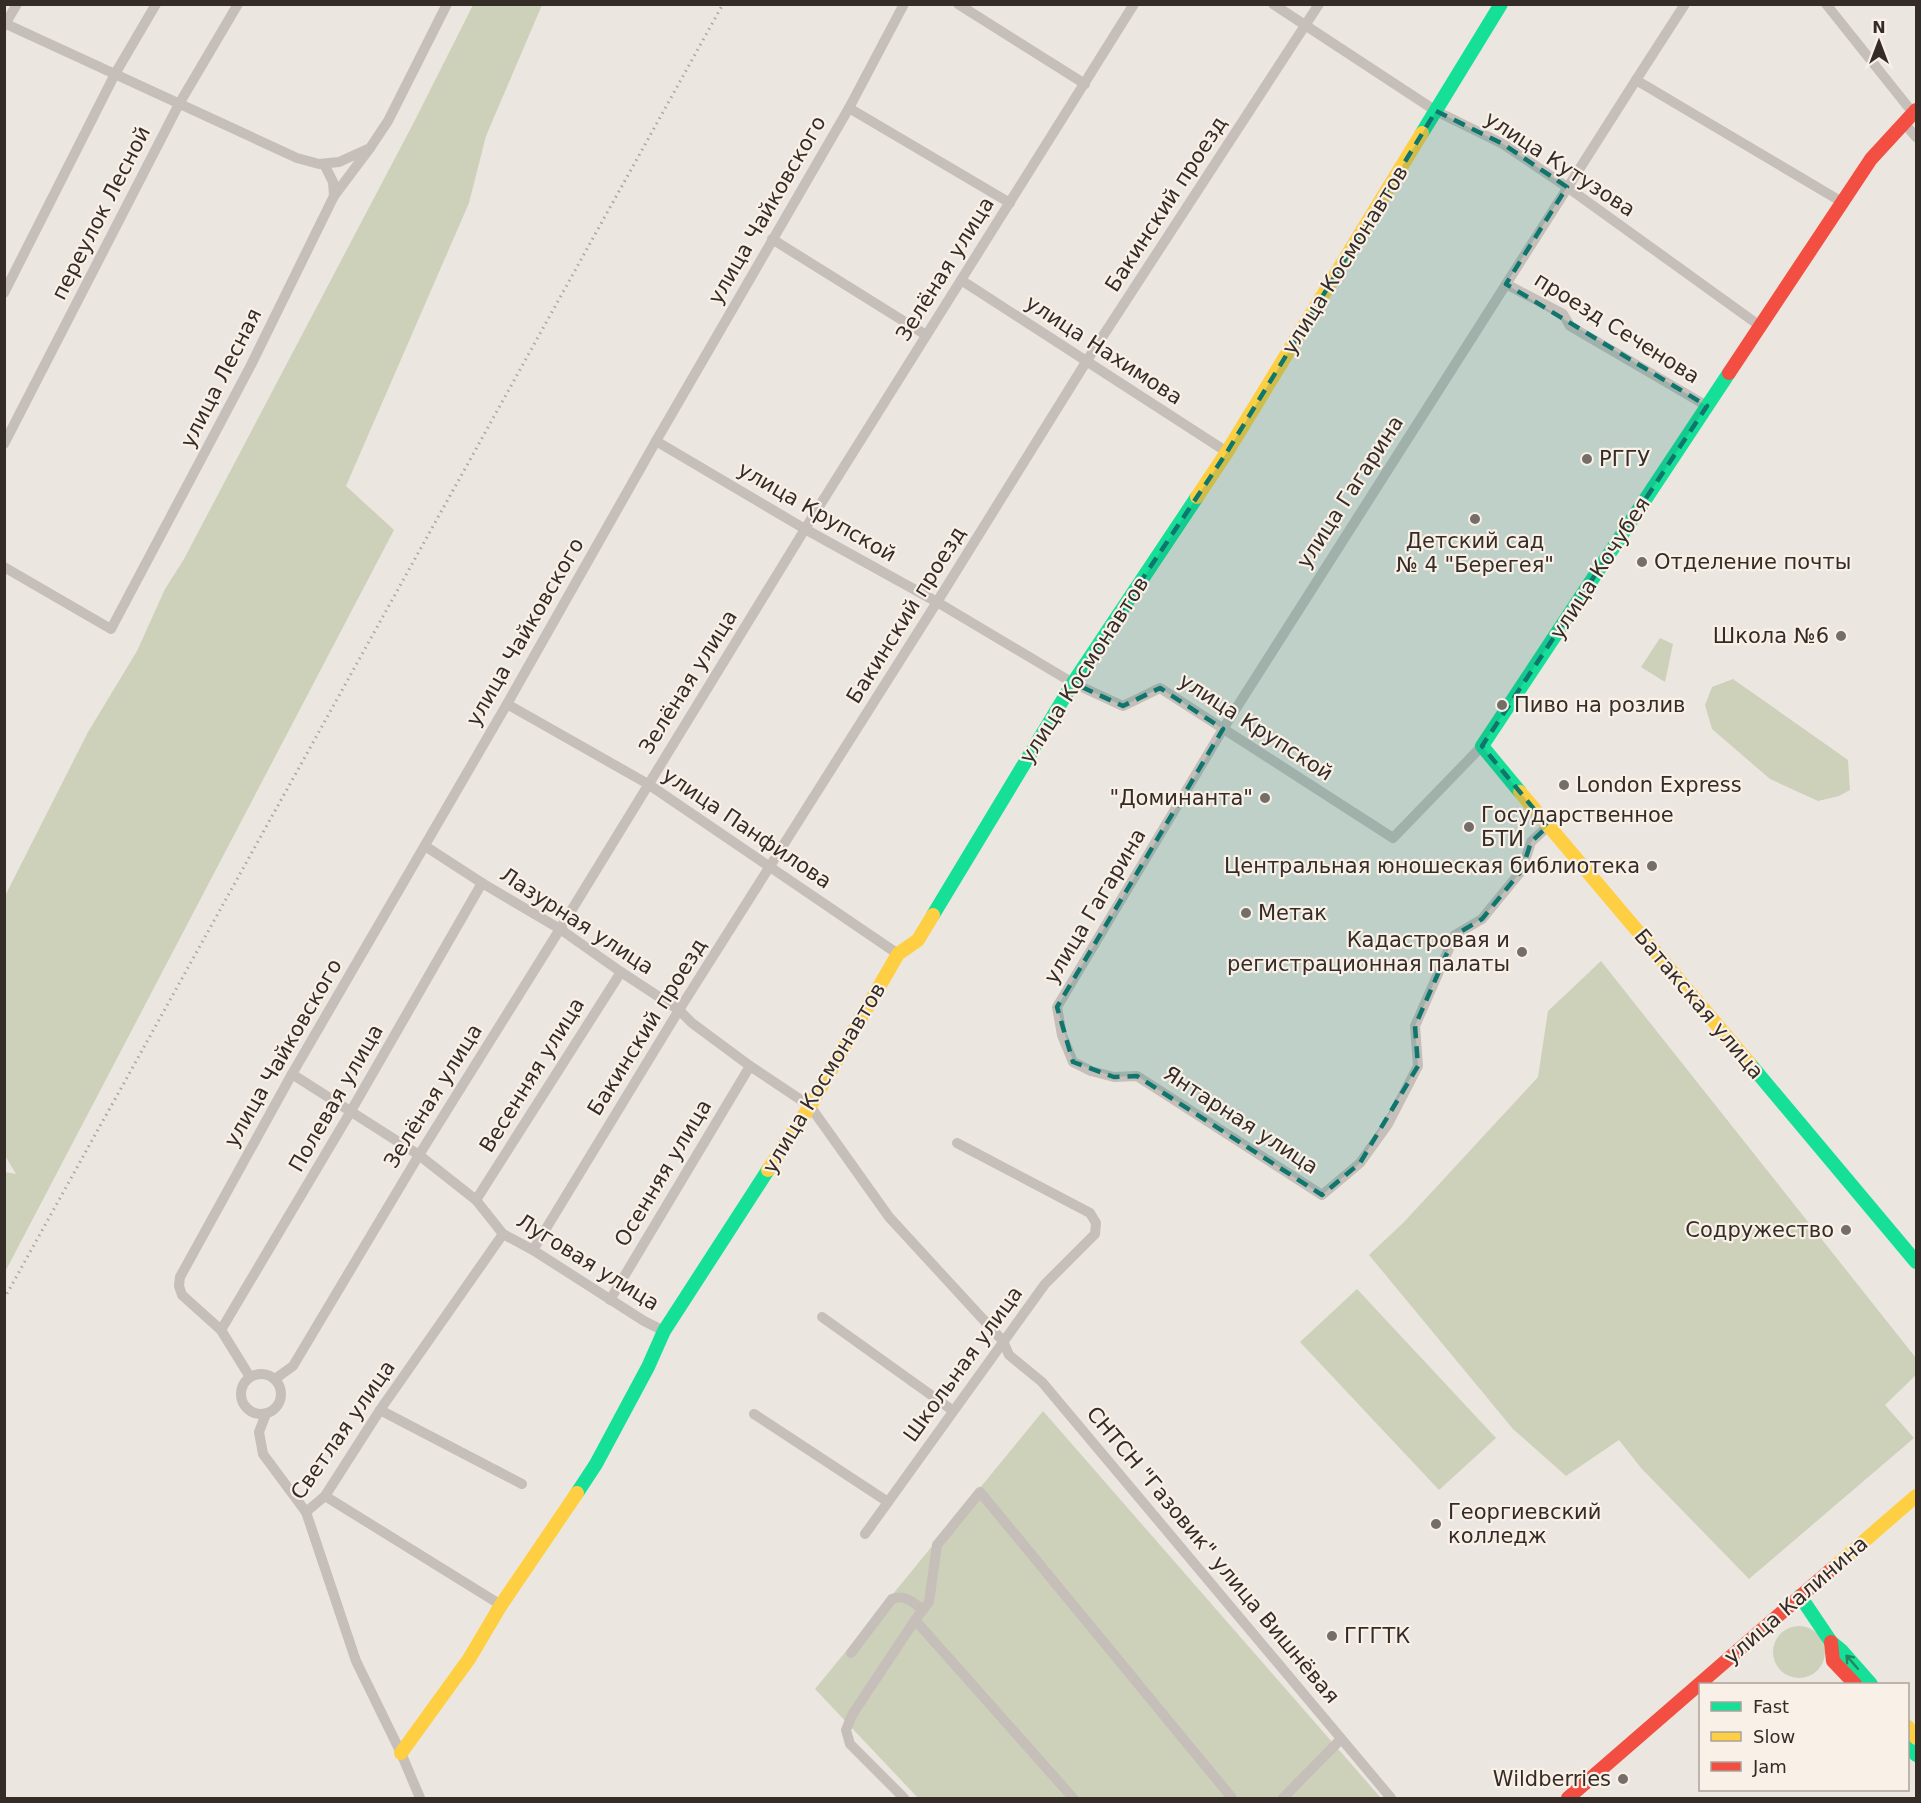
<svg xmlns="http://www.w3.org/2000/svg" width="1921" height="1803" viewBox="0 0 1921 1803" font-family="'DejaVu Sans',sans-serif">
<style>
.green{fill:#cdd1ba}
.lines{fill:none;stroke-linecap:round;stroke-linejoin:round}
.street{stroke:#c5beb9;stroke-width:10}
.fast{stroke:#16e098;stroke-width:14}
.slow{stroke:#ffcf43;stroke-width:14}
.jam{stroke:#f24e42;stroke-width:14}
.rail{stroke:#ada7a3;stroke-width:3;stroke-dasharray:1.5 4.5;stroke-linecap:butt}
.oneway{stroke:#268660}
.marked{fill:#0f766e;fill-opacity:0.2;stroke:#0f766e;stroke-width:4.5;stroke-dasharray:12 8;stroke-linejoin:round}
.poi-dot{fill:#756d68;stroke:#f9f0e7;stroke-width:2}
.labels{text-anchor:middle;stroke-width:4.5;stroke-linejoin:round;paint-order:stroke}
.street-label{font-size:21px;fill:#352c27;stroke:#f9f0e7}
.poi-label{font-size:21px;fill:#352c27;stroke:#f9f0e7;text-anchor:start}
</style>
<rect width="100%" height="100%" fill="#ece6e0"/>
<!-- green -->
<g class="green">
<path d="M473,5H542L486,136L469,203L346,486L394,530L5,1272V1172L16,1174L4,1154L5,896L88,732L137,651L165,589L184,559L414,122Z"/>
<path d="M1660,638L1673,644L1665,682L1641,667Z"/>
<path d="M1733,679L1848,760L1850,790L1839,796L1818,801L1770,779L1712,729L1705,705L1712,687Z"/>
<path d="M1601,961L1916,1358V1375L1885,1405L1914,1438L1749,1579L1641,1468L1619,1440L1566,1476L1513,1429L1369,1255L1404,1222L1538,1077L1548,1011Z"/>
<path d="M1357,1289L1496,1438L1439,1490L1300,1342Z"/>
<path d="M1043,1411L1381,1798H918L815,1689Z"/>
<circle cx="1799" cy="1652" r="26"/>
</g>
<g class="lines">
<!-- street -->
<g class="street">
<path d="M958,4L1085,84"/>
<path d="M1273,4L1436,111L1503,144L1567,187L1760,326"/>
<path d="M1826,4L1913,113"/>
<path d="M4,23L297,158L319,164L339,162L370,148L388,121L447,4"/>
<path d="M4,26L17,4"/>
<path d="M1636,80L1842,202"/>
<path d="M849,108L1010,203"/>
<path d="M1904,123L1916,137"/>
<path d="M324,164L333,182L334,196"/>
<path d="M772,239L926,335"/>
<path d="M961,280L1227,452"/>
<path d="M1506,284L1563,314L1570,326L1707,406"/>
<path d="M4,293L115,74L156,4"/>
<path d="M656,441L805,529L937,602L1073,683L1123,706L1160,688L1393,838L1482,746"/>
<path d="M4,444L179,104L238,4"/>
<path d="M4,567L111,629L251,365L334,196L370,148"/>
<path d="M507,704L648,784L898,954"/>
<path d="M1548,826L1531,842L1522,870L1482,919L1455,935L1415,1026L1418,1066L1388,1124L1360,1163L1322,1195L1137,1076L1114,1077L1091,1071L1073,1062L1062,1035L1057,1007L1223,729L1636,80L1685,4"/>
<path d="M425,846L482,883L560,929L621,972L679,1010L692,1023L750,1066L810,1106L889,1217L1003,1341L1009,1355L1042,1382L1391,1798"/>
<path d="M292,1074L419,1155L476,1200L503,1234L533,1250L644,1321L664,1331"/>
<path d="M476,1200L621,972"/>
<path d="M533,1250L679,1010L937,602L1086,362L1319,4"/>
<path d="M610,1300L750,1066"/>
<path d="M822,1317L952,1410"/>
<path d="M221,1330L351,1111L482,883"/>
<circle cx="261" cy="1394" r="20"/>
<path d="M250,1377L221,1330L182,1295L179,1286L180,1277L292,1074L507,704L656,441L849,108L904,4"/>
<path d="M275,1379L293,1366L419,1155L560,929L805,529L1134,4"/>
<path d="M380,1410L522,1484"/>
<path d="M266,1414L259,1432L263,1454L306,1512"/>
<path d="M754,1414L888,1502"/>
<path d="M325,1496L501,1605"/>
<path d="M865,1534L1045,1284L1095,1234L1096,1223L1090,1213L957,1143"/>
<path d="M915,1620L1073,1798"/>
<path d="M851,1653L892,1599C905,1594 913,1602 923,1610"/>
<path d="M420,1798L401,1753L356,1661L306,1512L325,1496L380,1410L503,1234"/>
<path d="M904,1798L850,1744L846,1730L852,1715L915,1620L929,1602L937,1545L980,1492L1232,1798"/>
<path d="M1283,1798L1341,1739"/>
</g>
<!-- fast -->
<g class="fast">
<path d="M1422,133L1501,4"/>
<path d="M1520,792L1482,746L1729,373"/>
<path d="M933,915L1073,683L1197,497"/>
<path d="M1750,1064L1916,1262"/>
<path d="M577,1493L596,1464L648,1367L664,1331L768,1170"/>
<path d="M1800,1596L1831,1642L1842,1651L1871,1684"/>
<path d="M1908,1744L1916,1755"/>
</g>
<!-- slow -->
<g class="slow">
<path d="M1197,497L1227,452L1422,133"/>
<path d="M1520,792L1750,1064"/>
<path d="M768,1170L810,1106L898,954L918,940L933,915"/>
<path d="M1833,1568L1916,1496"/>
<path d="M1908,1727L1916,1738"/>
<path d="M401,1753L469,1659L501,1605L577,1493"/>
</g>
<!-- jam -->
<g class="jam">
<path d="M1729,373L1871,159L1916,110"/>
<path d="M1831,1642L1833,1661L1855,1684"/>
<path d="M1568,1798L1833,1568"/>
</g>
<!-- rail -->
<path class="rail" d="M4,1299L723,4"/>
</g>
<!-- one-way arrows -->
<defs><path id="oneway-shaft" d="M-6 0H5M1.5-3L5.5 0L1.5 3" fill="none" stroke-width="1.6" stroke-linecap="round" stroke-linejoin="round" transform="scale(1.5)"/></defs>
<use class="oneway" href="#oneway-shaft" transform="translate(1852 1662) rotate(-131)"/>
<!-- marked area -->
<path class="marked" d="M1436,111L1503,144L1567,187L1506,284L1707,406L1482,746L1548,826L1531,842L1522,870L1482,919L1455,935L1415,1026L1418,1066L1360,1163L1322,1195L1137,1076L1114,1077L1073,1062L1057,1007L1223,729L1160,688L1123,706L1073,683L1227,452Z"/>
<!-- markers -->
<g class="poi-dot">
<circle cx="1587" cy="459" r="6"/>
<circle cx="1475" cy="519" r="6"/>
<circle cx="1642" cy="562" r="6"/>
<circle cx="1841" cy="636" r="6"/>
<circle cx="1502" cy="705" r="6"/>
<circle cx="1564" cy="785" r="6"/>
<circle cx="1265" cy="798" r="6"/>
<circle cx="1469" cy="827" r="6"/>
<circle cx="1652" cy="866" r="6"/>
<circle cx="1246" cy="913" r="6"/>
<circle cx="1522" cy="952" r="6"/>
<circle cx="1846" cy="1230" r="6"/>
<circle cx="1436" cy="1524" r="6"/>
<circle cx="1332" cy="1636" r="6"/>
<circle cx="1623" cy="1779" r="6"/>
</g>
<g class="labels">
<!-- street labels -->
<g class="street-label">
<text transform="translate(1560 164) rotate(33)" y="7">улица Кутузова</text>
<text transform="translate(1166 204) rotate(-57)" y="7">Бакинский проезд</text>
<text transform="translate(767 210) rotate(-60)" y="7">улица Чайковского</text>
<text transform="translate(101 213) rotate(-63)" y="7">переулок Лесной</text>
<text transform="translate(1345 260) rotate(-58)" y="7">улица Космонавтов</text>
<text transform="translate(945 269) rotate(-58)" y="7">Зелёная улица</text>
<text transform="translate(1617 328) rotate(32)" y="7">проезд Сеченова</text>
<text transform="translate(1104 350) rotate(33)" y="7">улица Нахимова</text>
<text transform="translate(221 378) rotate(-63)" y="7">улица Лесная</text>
<text transform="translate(1350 492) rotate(-57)" y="7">улица Гагарина</text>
<text transform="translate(817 512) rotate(30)" y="7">улица Крупской</text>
<text transform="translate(1600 568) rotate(-57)" y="7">улица Кочубея</text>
<text transform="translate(906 615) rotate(-58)" y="7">Бакинский проезд</text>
<text transform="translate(525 632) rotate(-60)" y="7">улица Чайковского</text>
<text transform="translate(1084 670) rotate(-57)" y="7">улица Космонавтов</text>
<text transform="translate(688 682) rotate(-58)" y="7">Зелёная улица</text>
<text transform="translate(1256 727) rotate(33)" y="7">улица Крупской</text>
<text transform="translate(747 828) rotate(34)" y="7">улица Панфилова</text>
<text transform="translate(1095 906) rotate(-59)" y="7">улица Гагарина</text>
<text transform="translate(577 921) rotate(33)" y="7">Лазурная улица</text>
<text transform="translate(1699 1004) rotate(50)" y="7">Батакская улица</text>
<text transform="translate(647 1027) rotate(-58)" y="7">Бакинский проезд</text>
<text transform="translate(283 1053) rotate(-60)" y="7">улица Чайковского</text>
<text transform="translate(532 1075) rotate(-58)" y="7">Весенняя улица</text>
<text transform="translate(824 1078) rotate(-59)" y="7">улица Космонавтов</text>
<text transform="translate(433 1096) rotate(-58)" y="7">Зелёная улица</text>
<text transform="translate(336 1098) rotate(-60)" y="7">Полевая улица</text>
<text transform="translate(1241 1120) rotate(33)" y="7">Янтарная улица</text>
<text transform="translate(663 1173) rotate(-59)" y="7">Осенняя улица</text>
<text transform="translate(588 1262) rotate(32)" y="7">Луговая улица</text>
<text transform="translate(963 1364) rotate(-54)" y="7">Школьная улица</text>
<text transform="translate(343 1430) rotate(-55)" y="7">Светлая улица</text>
<text transform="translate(1213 1555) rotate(50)" y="7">СНТСН "Газовик" улица Вишнёвая</text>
<text transform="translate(1796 1600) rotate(-41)" y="7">улица Калинина</text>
</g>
<!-- poi labels -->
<g class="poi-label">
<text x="1599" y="466">РГГУ</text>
<text x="1475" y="548" text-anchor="middle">Детский сад<tspan x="1475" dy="24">№ 4 "Берегея"</tspan></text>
<text x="1654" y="569">Отделение почты</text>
<text x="1829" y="643" text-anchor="end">Школа №6</text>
<text x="1514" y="712">Пиво на розлив</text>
<text x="1576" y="792">London Express</text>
<text x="1253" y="805" text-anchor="end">"Доминанта"</text>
<text x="1481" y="822">Государственное<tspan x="1481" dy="24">БТИ</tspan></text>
<text x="1640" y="873" text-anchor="end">Центральная юношеская библиотека</text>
<text x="1258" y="920">Метак</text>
<text x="1510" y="947" text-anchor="end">Кадастровая и<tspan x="1510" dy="24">регистрационная палаты</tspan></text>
<text x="1834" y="1237" text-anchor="end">Содружество</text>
<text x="1448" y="1519">Георгиевский<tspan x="1448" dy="24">колледж</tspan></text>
<text x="1344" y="1643">ГГГТК</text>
<text x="1611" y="1786" text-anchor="end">Wildberries</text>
</g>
</g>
<!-- border -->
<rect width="1921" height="1803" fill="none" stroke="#352c27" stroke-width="12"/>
<!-- legend -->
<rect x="1699" y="1683" width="210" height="108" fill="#f9f0e7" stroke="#aba29a" stroke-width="1.5"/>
<rect x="1711" y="1702" width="30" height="9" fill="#16e098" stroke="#aba29a" stroke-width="1.5"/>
<text x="1753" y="1713" font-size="18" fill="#352c27">Fast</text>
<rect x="1711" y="1732" width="30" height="9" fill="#ffcf43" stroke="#aba29a" stroke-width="1.5"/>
<text x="1753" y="1743" font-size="18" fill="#352c27">Slow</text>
<rect x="1711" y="1762" width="30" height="9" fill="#f24e42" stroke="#aba29a" stroke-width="1.5"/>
<text x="1753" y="1773" font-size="18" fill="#352c27">Jam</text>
<!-- north arrow -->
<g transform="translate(1879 42)" stroke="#f9f0e7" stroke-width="4.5" paint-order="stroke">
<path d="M0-4.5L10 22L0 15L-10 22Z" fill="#352c27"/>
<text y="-9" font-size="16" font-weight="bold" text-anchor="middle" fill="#352c27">N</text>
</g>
</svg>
